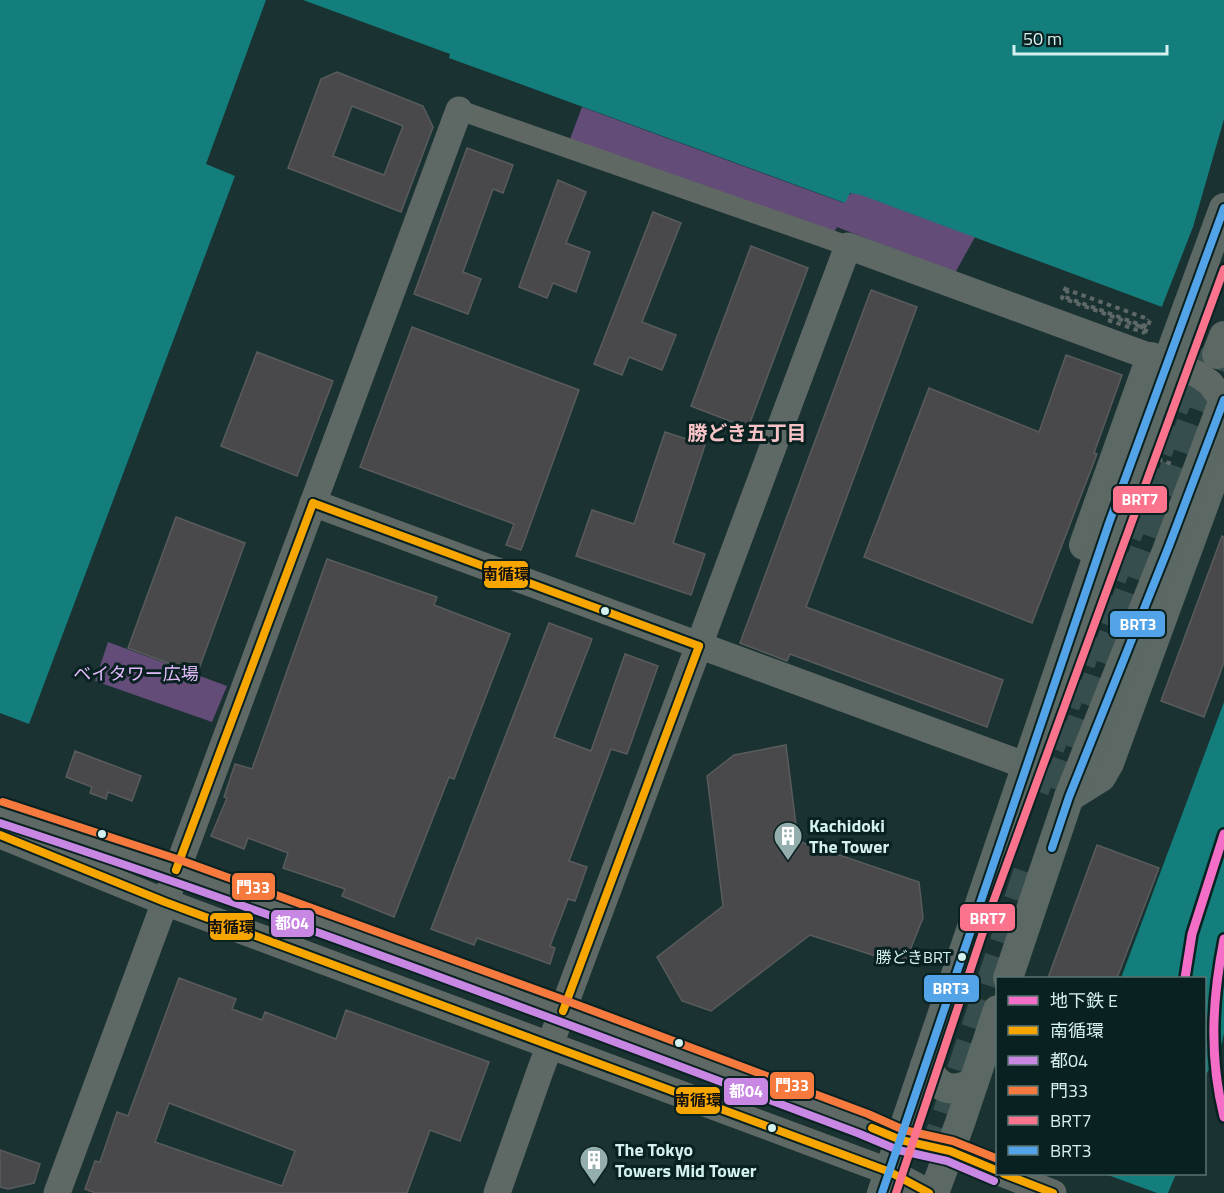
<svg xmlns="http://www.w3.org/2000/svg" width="1224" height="1193" viewBox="0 0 1224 1193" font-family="'Titillium Web','Noto Sans JP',sans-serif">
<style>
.green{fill:#644c79}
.water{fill:#137e7c}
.pier{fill:#1a3231}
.building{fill:#49484a;stroke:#595b5c;stroke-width:1.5;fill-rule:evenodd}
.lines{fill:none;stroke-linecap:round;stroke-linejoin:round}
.primary-tunnel{stroke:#364f4e;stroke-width:30;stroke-dasharray:30 15;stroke-linecap:butt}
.path{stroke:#5e6967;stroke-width:4;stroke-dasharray:4.5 4.5;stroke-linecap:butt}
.street{stroke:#5f6863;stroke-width:20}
.secondary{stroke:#5e6965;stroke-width:27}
.primary{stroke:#5b6863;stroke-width:30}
.path-bridge{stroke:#5e6967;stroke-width:4;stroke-dasharray:4.5 4.5;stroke-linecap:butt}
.primary-bridge{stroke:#5b6863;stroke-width:30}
.bus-1-casing{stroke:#092120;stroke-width:12}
.bus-2-casing{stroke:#092120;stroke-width:12}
.bus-3-casing{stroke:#092120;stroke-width:12}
.bus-4-casing{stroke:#092120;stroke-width:12}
.bus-5-casing{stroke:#092120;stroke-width:12}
.bus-1{stroke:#f7a600;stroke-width:8}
.bus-2{stroke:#c787e3;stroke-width:8}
.bus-3{stroke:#f6793e;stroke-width:8}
.bus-4{stroke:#fc738d;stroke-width:8}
.bus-5{stroke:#53a3e8;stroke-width:8}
.metro-1-casing{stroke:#092120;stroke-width:14}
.metro-1{stroke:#f46dc7;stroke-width:9}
.bus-dot{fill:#d4f1ef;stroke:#092120;stroke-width:2}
.labels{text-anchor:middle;stroke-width:6;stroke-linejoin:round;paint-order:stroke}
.bus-label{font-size:16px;fill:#d4f1ef;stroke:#092120;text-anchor:end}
.park-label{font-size:18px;fill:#e2bafb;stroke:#092120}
.poi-label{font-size:18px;font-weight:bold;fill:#d4f1ef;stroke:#092120;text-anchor:start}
.neighbourhood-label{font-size:20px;font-weight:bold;fill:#f7c3c7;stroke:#092120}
.line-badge{stroke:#092120;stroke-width:2}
.badge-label{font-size:16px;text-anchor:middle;font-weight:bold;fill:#fff}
.pale-badge-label{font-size:16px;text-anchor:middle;font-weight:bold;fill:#111}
</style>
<rect width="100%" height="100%" fill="#1a3231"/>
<!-- green -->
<g class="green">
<path d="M582,107L844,203L847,196L854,192L975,237L955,273L837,227L833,235L570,139Z"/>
<path d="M108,642L227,686L212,722L95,681Z"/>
</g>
<!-- water -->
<g class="water">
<path d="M0,0H266L206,164L235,176L29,724L0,713Z"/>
<path d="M303,0H1224V330L861,195L850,193L845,203L449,58L450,54Z"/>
<path d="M1224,702V1033L1222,1043L1205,1077L1204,978H1121Z"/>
<path d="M1049,1174H1176L1168,1193H1041Z"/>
</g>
<!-- pier -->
<g class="pier">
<path d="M1224,119V333L1161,309L1193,227Z"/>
<path d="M1045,1174H1105L1157,1193H1038Z"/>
</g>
<!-- building -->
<g class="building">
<path d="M337,72L423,106L433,127L401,212L288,168L321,79ZM352,106L403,126L384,175L333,156Z"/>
<path d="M467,148L513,165L503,193L493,189L463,272L481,279L468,314L414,294Z"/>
<path d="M558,180L586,192L566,243L590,252L576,292L553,283L547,298L519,287Z"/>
<path d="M653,212L681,223L642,322L676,335L662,370L629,357L622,375L594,364Z"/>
<path d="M751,246L808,268L748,428L691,406Z"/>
<path d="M871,290L917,307L806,607L1003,680L987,727L790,654L787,661L740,643Z"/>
<path d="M412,327L579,390L521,550L506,545L514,524L360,467Z"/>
<path d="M257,352L333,381L297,476L221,446Z"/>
<path d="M1066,355L1122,375L1094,453L1097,454L1032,623L864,557L929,388L1039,432Z"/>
<path d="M665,432L705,445L673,543L705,554L691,595L576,556L592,510L634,524Z"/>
<path d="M176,517L245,543L197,674L128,648Z"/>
<path d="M1222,536L1224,537V662L1204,717L1161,701Z"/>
<path d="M327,559L437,597L434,605L510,634L454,779L449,777L394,917L342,896L345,889L283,868L288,853L248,838L244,849L211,836L227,798L224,797L235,764L252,769Z"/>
<path d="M549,623L592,639L554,737L591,751L625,654L658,666L627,754L611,749L569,861L587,867L575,901L568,899L550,946L555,948L550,964L477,938L474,945L431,929Z"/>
<path d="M786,745L798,841L919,882L923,918L904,965L810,935L711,1011L682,1001L657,957L723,906L707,776L734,755Z"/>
<path d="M75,751L141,776L132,801L108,792L106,799L90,793L92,787L66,777Z"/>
<path d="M1097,845L1159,868L1117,978H1048Z"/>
<path d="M179,978L236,999L232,1009L262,1020L265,1012L336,1039L346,1010L489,1062L460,1141L430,1130L407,1193H95L85,1189L95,1161L100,1162L117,1112L128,1116ZM169,1103L295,1151L282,1186L155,1142Z"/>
<path d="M0,1150L40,1164L34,1183L8,1189L0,1187Z"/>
</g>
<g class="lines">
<!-- primary-tunnel -->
<g class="primary-tunnel">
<path d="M1034,790L1196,346"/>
<path d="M1057,790L1216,357"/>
<path d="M933,1157L1033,858"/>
</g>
<!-- path -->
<g class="path">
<path d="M1141,329L1142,325L1138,324L1065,297L1068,290L1148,319"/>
<path d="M1145,333L1151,318"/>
<path d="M1158,459L1174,465"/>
</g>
<!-- street -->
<path class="street" d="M459,110L848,246"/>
<!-- secondary -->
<g class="secondary">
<path d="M313,503L1019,763"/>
<path d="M0,812L176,870L563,1011L864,1124L901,1140L950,1151L998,1171"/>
<path d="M0,835L165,902L890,1172L929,1193"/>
<path d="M1004,1174L1053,1193"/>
<path d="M57,1193L459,110"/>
<path d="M497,1193L539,1074L848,246L1197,374L1210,383L1224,402"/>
</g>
<!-- primary -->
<g class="primary">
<path d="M1176,339L1224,208"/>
<path d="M1217,354L1224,336"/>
<path d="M1084,545L1151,357"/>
<path d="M1069,797L1101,777L1109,763L1223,452"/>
<path d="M1008,978L1069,797L1169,546"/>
<path d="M925,1066C940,1089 947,1093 973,1084"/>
<path d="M882,1193L1109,523"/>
<path d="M934,1193L960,1123L998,1010"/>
</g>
<!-- path-bridge -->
<g class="path-bridge">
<path d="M1066,287L1062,298L1144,328L1148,319"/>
<path d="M1108,320L1145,333"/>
</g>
<!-- primary-bridge -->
<g class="primary-bridge">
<path d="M1109,523L1176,339"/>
<path d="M1169,546L1224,400"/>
</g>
<!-- bus-1 casing -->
<g class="bus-1-casing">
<g id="bus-1">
<path d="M313,503L699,646"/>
<path d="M0,835L165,902L890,1172L929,1193"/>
<path d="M176,870L313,503"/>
<path d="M563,1011L699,646"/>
<path d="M872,1128L901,1140L950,1151L998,1171"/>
<path d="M1004,1174L1053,1193"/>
</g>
</g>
<!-- bus-2 casing -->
<g class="bus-2-casing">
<path id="bus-2" d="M0,823C290,918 575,1027 860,1134L898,1150L947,1161L994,1181"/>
</g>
<!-- bus-3 casing -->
<g class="bus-3-casing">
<path id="bus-3" d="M3,802L180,860L567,1001L868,1114L904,1130L953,1141L998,1159"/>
</g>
<!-- bus-4 casing -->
<g class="bus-4-casing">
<path id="bus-4" d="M896,1193L992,905L1224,269"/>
</g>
<!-- bus-5 casing -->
<g class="bus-5-casing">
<g id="bus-5">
<path d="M1052,848L1069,797L1169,546L1224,400"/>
<path d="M882,1193L1109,523L1224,208"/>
</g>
</g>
<!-- bus-1 -->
<use href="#bus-1" class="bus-1"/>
<!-- bus-2 -->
<use href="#bus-2" class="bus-2"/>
<!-- bus-3 -->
<use href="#bus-3" class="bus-3"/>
<!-- bus-4 -->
<use href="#bus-4" class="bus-4"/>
<!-- bus-5 -->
<use href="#bus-5" class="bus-5"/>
<!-- metro-1 casing -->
<g class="metro-1-casing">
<g id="metro-1">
<path d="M1224,939C1212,1000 1209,1057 1224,1117"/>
<path d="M1185,978L1192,934L1224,834"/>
</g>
</g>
<!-- metro-1 -->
<use href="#metro-1" class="metro-1"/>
</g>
<!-- icons -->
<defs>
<g id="building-pin" transform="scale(1.5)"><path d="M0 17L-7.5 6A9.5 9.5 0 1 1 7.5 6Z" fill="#93aeac" stroke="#092120"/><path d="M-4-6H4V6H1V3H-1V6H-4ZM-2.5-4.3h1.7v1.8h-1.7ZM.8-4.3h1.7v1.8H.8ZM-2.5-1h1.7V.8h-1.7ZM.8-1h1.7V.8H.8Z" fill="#fff"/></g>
</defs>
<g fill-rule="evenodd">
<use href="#building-pin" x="788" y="836"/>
<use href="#building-pin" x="594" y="1160"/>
</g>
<!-- markers -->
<g class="bus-dot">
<circle cx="605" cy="611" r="5"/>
<circle cx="102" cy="834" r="5"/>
<circle cx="962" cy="957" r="5"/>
<circle cx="679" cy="1043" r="5"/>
<circle cx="772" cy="1128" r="5"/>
</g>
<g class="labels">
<!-- bus labels -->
<g class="bus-label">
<text x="951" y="963">勝どきBRT</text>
</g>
<!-- park labels -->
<g class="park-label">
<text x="136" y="680">ベイタワー広場</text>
</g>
<!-- poi labels -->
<g class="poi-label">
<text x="809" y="832">Kachidoki<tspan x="809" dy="21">The Tower</tspan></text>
<text x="615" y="1156">The Tokyo<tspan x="615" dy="21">Towers Mid Tower</tspan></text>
</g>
<!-- neighbourhood labels -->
<g class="neighbourhood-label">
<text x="747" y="440">勝どき五丁目</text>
</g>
</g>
<g class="line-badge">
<rect x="1112" y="485" width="56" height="29" rx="6" fill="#fc738d"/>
<rect x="483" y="560" width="46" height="29" rx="6" fill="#f7a600"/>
<rect x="1109" y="610" width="57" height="28" rx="6" fill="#53a3e8"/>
<rect x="231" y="872" width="45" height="29" rx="6" fill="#f6793e"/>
<rect x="959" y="903" width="57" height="29" rx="6" fill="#fc738d"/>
<rect x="270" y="909" width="45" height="29" rx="6" fill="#c787e3"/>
<rect x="209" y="912" width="45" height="29" rx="6" fill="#f7a600"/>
<rect x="923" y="974" width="57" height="29" rx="6" fill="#53a3e8"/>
<rect x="769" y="1071" width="46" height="29" rx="6" fill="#f6793e"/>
<rect x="723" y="1077" width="46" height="29" rx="6" fill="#c787e3"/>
<rect x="675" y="1086" width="46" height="29" rx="6" fill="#f7a600"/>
</g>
<g class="badge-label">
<text x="1140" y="505">BRT7</text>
<text x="1138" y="630">BRT3</text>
<text x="253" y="893">門33</text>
<text x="988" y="924">BRT7</text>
<text x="292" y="929">都04</text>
<text x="951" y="994">BRT3</text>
<text x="792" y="1091">門33</text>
<text x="746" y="1097">都04</text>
</g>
<g class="pale-badge-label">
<text x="506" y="580">南循環</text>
<text x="231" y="933">南循環</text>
<text x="698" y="1106">南循環</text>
</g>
<!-- legend -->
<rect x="996" y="977" width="210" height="198" fill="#092120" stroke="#5a7473" stroke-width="1.5"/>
<rect x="1008" y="996" width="30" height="9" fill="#f46dc7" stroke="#5a7473" stroke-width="1.5"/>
<text x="1050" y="1007" font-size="18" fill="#d4f1ef">地下鉄 E</text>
<rect x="1008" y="1026" width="30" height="9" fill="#f7a600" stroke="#5a7473" stroke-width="1.5"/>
<text x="1050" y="1037" font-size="18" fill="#d4f1ef">南循環</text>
<rect x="1008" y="1056" width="30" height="9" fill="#c787e3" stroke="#5a7473" stroke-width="1.5"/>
<text x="1050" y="1067" font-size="18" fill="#d4f1ef">都04</text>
<rect x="1008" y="1086" width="30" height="9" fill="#f6793e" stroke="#5a7473" stroke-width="1.5"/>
<text x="1050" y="1097" font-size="18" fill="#d4f1ef">門33</text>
<rect x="1008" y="1116" width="30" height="9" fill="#fc738d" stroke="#5a7473" stroke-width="1.5"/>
<text x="1050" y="1127" font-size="18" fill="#d4f1ef">BRT7</text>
<rect x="1008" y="1146" width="30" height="9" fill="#53a3e8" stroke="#5a7473" stroke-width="1.5"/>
<text x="1050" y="1157" font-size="18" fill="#d4f1ef">BRT3</text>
<!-- scale -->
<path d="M1014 45v9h153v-9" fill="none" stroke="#d4f1ef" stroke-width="3"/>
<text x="1023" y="45" font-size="18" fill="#d4f1ef" stroke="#092120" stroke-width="4.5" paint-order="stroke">50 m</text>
</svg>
